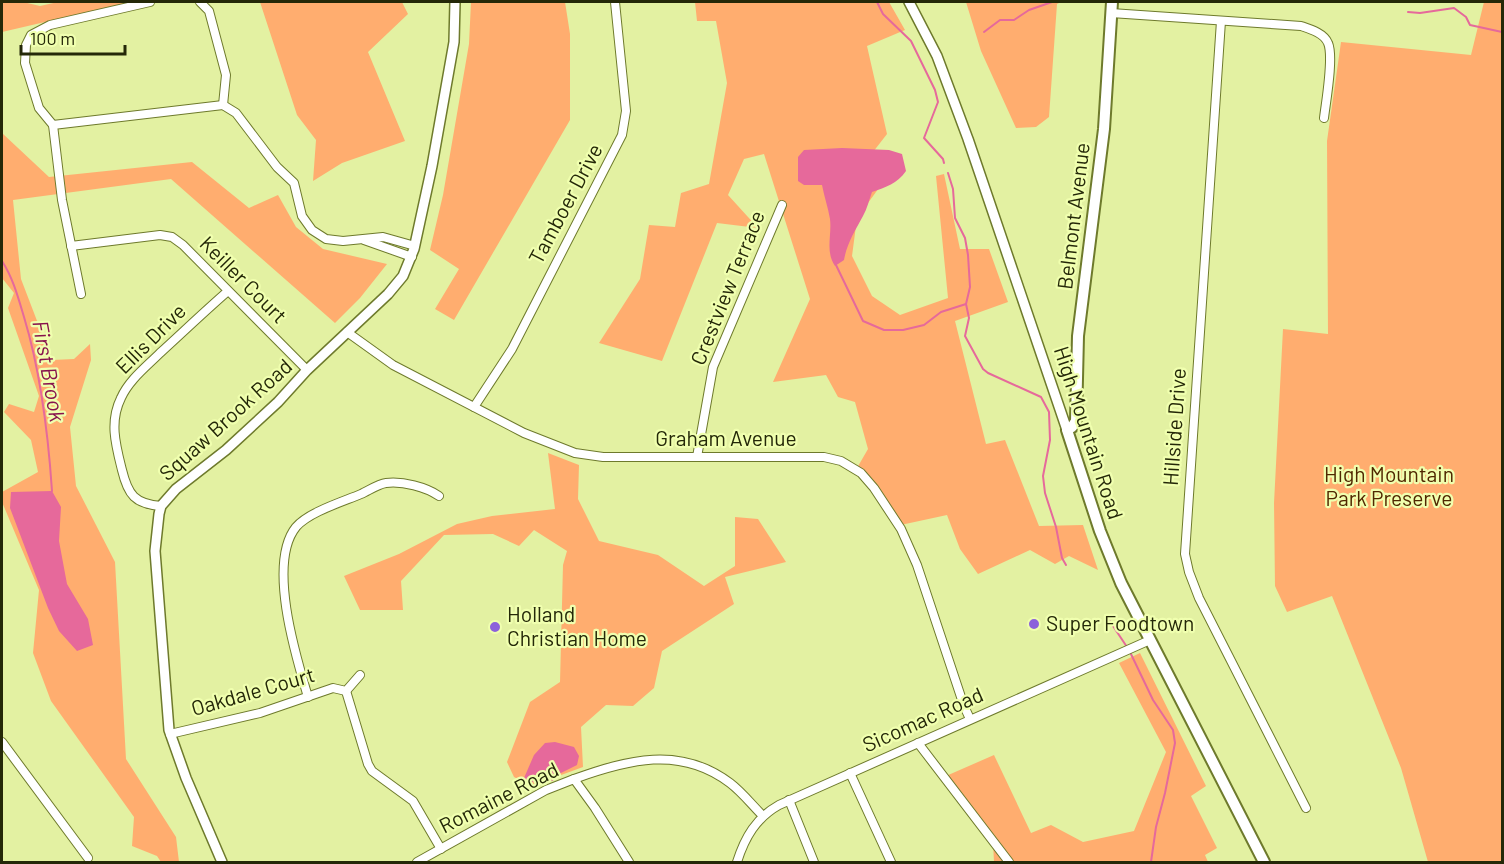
<svg xmlns="http://www.w3.org/2000/svg" width="1504" height="864" viewBox="0 0 1504 864" font-family="Barlow,sans-serif">
<style>
.green{fill:#ffad6f}
.water{fill:#e6699b}
.lines{fill:none;stroke-linecap:round;stroke-linejoin:round}
.stream{stroke:#e6699b;stroke-width:2}
.minor-casing{stroke:#6e7a2c;stroke-width:10}
.tertiary-casing{stroke:#6e7a2c;stroke-width:12}
.secondary-casing{stroke:#6e7a2c;stroke-width:14}
.minor{stroke:#fff;stroke-width:8}
.tertiary{stroke:#fff;stroke-width:9}
.secondary{stroke:#fff;stroke-width:10}
.poi-dot{fill:#8c61db;stroke:#f0ffaf;stroke-width:2}
.labels{text-anchor:middle;stroke-width:4.5;stroke-linejoin:round;paint-order:stroke}
.street-label{font-size:21px;fill:#242808;stroke:#f0ffaf}
.park-label{font-size:21px;fill:#502700;stroke:#f0ffaf}
.poi-label{font-size:21px;fill:#242808;stroke:#f0ffaf;text-anchor:start}
.water-label{font-size:22px;font-style:italic;fill:#87134d;stroke:#f0ffaf}
</style>
<rect width="100%" height="100%" fill="#e3f1a2"/>
<!-- green -->
<g class="green">
<path d="M2,2H23L40,6L58,2H131L2,32Z"/>
<path d="M260,2H402L408,14L368,52L405,141L342,163L313,181L316,140L297,115Z"/>
<path d="M471,2H565L570,34V120L454,320L435,309L459,269L430,250L443,195L469,44Z"/>
<path d="M695,2H889L905,30L867,46L887,134L873,152L892,170L857,218L852,256L872,296L900,315L948,298L936,176L944,174L960,249H989L1008,302L955,321L986,444L1005,440L1039,526L1083,525L1098,570L1069,556L1055,564L1030,550L978,574L960,549L947,515L896,526L857,468L868,449L855,402L838,397L826,375L773,382L810,299L764,154L744,159L728,195L758,228L717,223L662,361L599,343L640,279L649,225L675,227L681,193L709,184L727,83L716,21H697Z"/>
<path d="M966,2H1061L1057,4L1049,117L1036,127L1016,128L981,51Z"/>
<path d="M1484,2H1502V862H1428L1401,768L1332,596L1287,612L1275,586L1274,503L1283,329L1328,334L1327,141L1341,42L1471,55Z"/>
<path d="M2,133L49,177L192,162L249,208L278,195L296,227L323,249L387,264L360,298L335,323L171,179L13,200L21,279L52,360L74,359L90,344L91,360L70,427L76,486L115,562L126,759L176,837L179,862H161L157,856L132,846L134,817L51,701L33,653L39,590L2,502V492L38,472L31,440L4,412L9,404L34,412L39,396L8,308L14,293L2,278Z"/>
<path d="M548,453L579,465L578,499L599,541L658,555L704,586L735,566V517L758,519L786,562L725,577L734,604L662,651L654,688L633,706L606,705L581,727L583,767L531,786L514,777L507,762L530,702L560,682L563,565L567,551L534,530L519,546L493,534L444,535L401,581L403,610H360L344,576L399,554L457,524L492,516L555,509Z"/>
<path d="M1140,653L1206,786L1191,796L1217,848L1205,855L1208,862H994L993,842L946,776L994,755L1031,833L1051,825L1083,842L1134,831L1166,752L1119,663Z"/>
</g>
<!-- water -->
<g class="water">
<path d="M842,148L889,150L902,154L906,171C897,184 886,187 872,192C869,200 867,209 863,216C855,231 847,243 844,260L835,266C825,251 832,236 830,219C828,207 824,196 822,185H804L798,181V157L804,150Z"/>
<path d="M52,491L61,507L59,541L67,584L88,619L93,645L77,651L59,631L48,608L10,508L11,492Z"/>
<path d="M555,742L574,747L579,756L577,765L557,775L555,779L552,781L548,776L530,783L524,778L534,755L545,743Z"/>
</g>
<g class="lines">
<!-- stream -->
<g class="stream">
<path d="M877,2L883,14L911,41L935,90L938,102L924,138L943,159L944,163"/>
<path d="M1408,12L1420,13L1454,8L1466,17L1470,25L1502,32"/>
<path d="M984,32L1000,20H1014L1029,10L1052,2"/>
<path d="M948,173L953,189L955,218L965,238L968,255L970,287L966,304L969,318L965,336L983,369L988,373L1041,397L1049,412L1050,440L1043,476L1045,493L1056,527L1062,558L1066,565"/>
<path d="M2,261C13,278 18,297 24,317C41,373 48,432 52,491"/>
<path d="M836,265L863,321L884,330H903L924,325L941,312L966,304"/>
<path d="M1107,617L1127,647"/>
<path d="M1130,652L1153,700L1173,730L1175,743L1165,793L1156,827L1151,862"/>
</g>
<!-- minor casing -->
<g class="minor-casing">
<g id="minor">
<path d="M200,2L209,11L226,75L223,105"/>
<path d="M1111,13L1301,26C1310,29 1324,33 1328,43C1334,57 1326,101 1324,118"/>
<path d="M1221,21L1185,554L1189,572L1199,598L1306,808"/>
<path d="M223,105L236,113L277,167L294,183L302,216L312,230L326,239L343,241L383,237L415,246"/>
<path d="M53,125L223,105"/>
<path d="M364,240L412,257"/>
<path d="M71,246L160,235L172,237L183,245L307,370"/>
<path d="M81,294L62,200L53,125L39,108L25,63L26,45L31,35L50,25L150,2"/>
<path d="M347,332L393,365L524,433L575,453L603,457H824L841,461L861,473L874,488L901,529L917,565L964,706L970,719"/>
<path d="M474,407L512,349L622,135L626,111L615,2"/>
<path d="M697,457L713,367L782,205"/>
<path d="M161,506C135,504 128,495 122,470C116,446 109,422 121,398C129,380 146,367 160,353C183,332 205,311 228,291"/>
<path d="M346,691L368,764L372,771L413,801L441,849"/>
<path d="M308,697C296,657 267,563 296,527C309,512 342,502 361,494C368,491 378,484 386,483C403,481 426,487 439,496"/>
<path d="M170,734L260,713L333,688L346,691L360,675"/>
<path d="M2,742L88,858"/>
<path d="M918,743L1009,862"/>
<path d="M850,773L891,862"/>
<path d="M574,779C627,760 680,745 730,783C742,792 752,805 763,816"/>
<path d="M789,800L814,862"/>
<path d="M417,862L546,790L574,779L595,808L629,862"/>
<path d="M737,862C745,837 756,818 779,805L1150,640"/>
</g>
</g>
<!-- tertiary casing -->
<g class="tertiary-casing">
<g id="tertiary">
<path d="M909,2L937,56L968,139L1067,430"/>
<path d="M222,862L186,778L169,730L155,551L159,514L161,506L176,489L226,450L278,402L307,370L388,294L403,276L414,249L432,166L454,42L455,2"/>
</g>
</g>
<!-- secondary casing -->
<g class="secondary-casing">
<path id="secondary" d="M1112,2L1104,129L1078,336L1076,421L1072,427L1067,430L1100,531L1121,583L1264,862"/>
</g>
<!-- minor -->
<use href="#minor" class="minor"/>
<!-- tertiary -->
<use href="#tertiary" class="tertiary"/>
<!-- secondary -->
<use href="#secondary" class="secondary"/>
</g>
<!-- markers -->
<g class="poi-dot">
<circle cx="1034" cy="624" r="6"/>
<circle cx="495" cy="627" r="6"/>
</g>
<g class="labels">
<!-- street labels -->
<g class="street-label">
<text transform="translate(566 204) rotate(-62)" y="7">Tamboer Drive</text>
<text transform="translate(1074 216) rotate(-83)" y="7">Belmont Avenue</text>
<text transform="translate(243 280) rotate(45)" y="7">Keiller Court</text>
<text transform="translate(728 288) rotate(-68)" y="7">Crestview Terrace</text>
<text transform="translate(151 339) rotate(-45)" y="7">Ellis Drive</text>
<text transform="translate(226 420) rotate(-42)" y="7">Squaw Brook Road</text>
<text transform="translate(1175 427) rotate(-86)" y="7">Hillside Drive</text>
<text transform="translate(1088 433) rotate(72)" y="7">High Mountain Road</text>
<text x="726" y="446">Graham Avenue</text>
<text transform="translate(253 692) rotate(-16)" y="7">Oakdale Court</text>
<text transform="translate(923 720) rotate(-24)" y="7">Sicomac Road</text>
<text transform="translate(499 798) rotate(-27)" y="7">Romaine Road</text>
</g>
<!-- park labels -->
<g class="park-label">
<text x="1389" y="482">High Mountain<tspan x="1389" dy="24">Park Preserve</tspan></text>
</g>
<!-- poi labels -->
<g class="poi-label">
<text x="507" y="622">Holland<tspan x="507" dy="24">Christian Home</tspan></text>
<text x="1046" y="631">Super Foodtown</text>
</g>
<!-- water labels -->
<g class="water-label">
<text transform="translate(49 371) rotate(80)" y="8">First Brook</text>
</g>
</g>
<!-- border -->
<rect width="1504" height="864" fill="none" stroke="#242808" stroke-width="6"/>
<!-- scale -->
<path d="M21 45v9h104v-9" fill="none" stroke="#242808" stroke-width="3"/>
<text x="30" y="45" font-size="18" fill="#242808" stroke="#f0ffaf" stroke-width="4.5" paint-order="stroke">100 m</text>
</svg>
